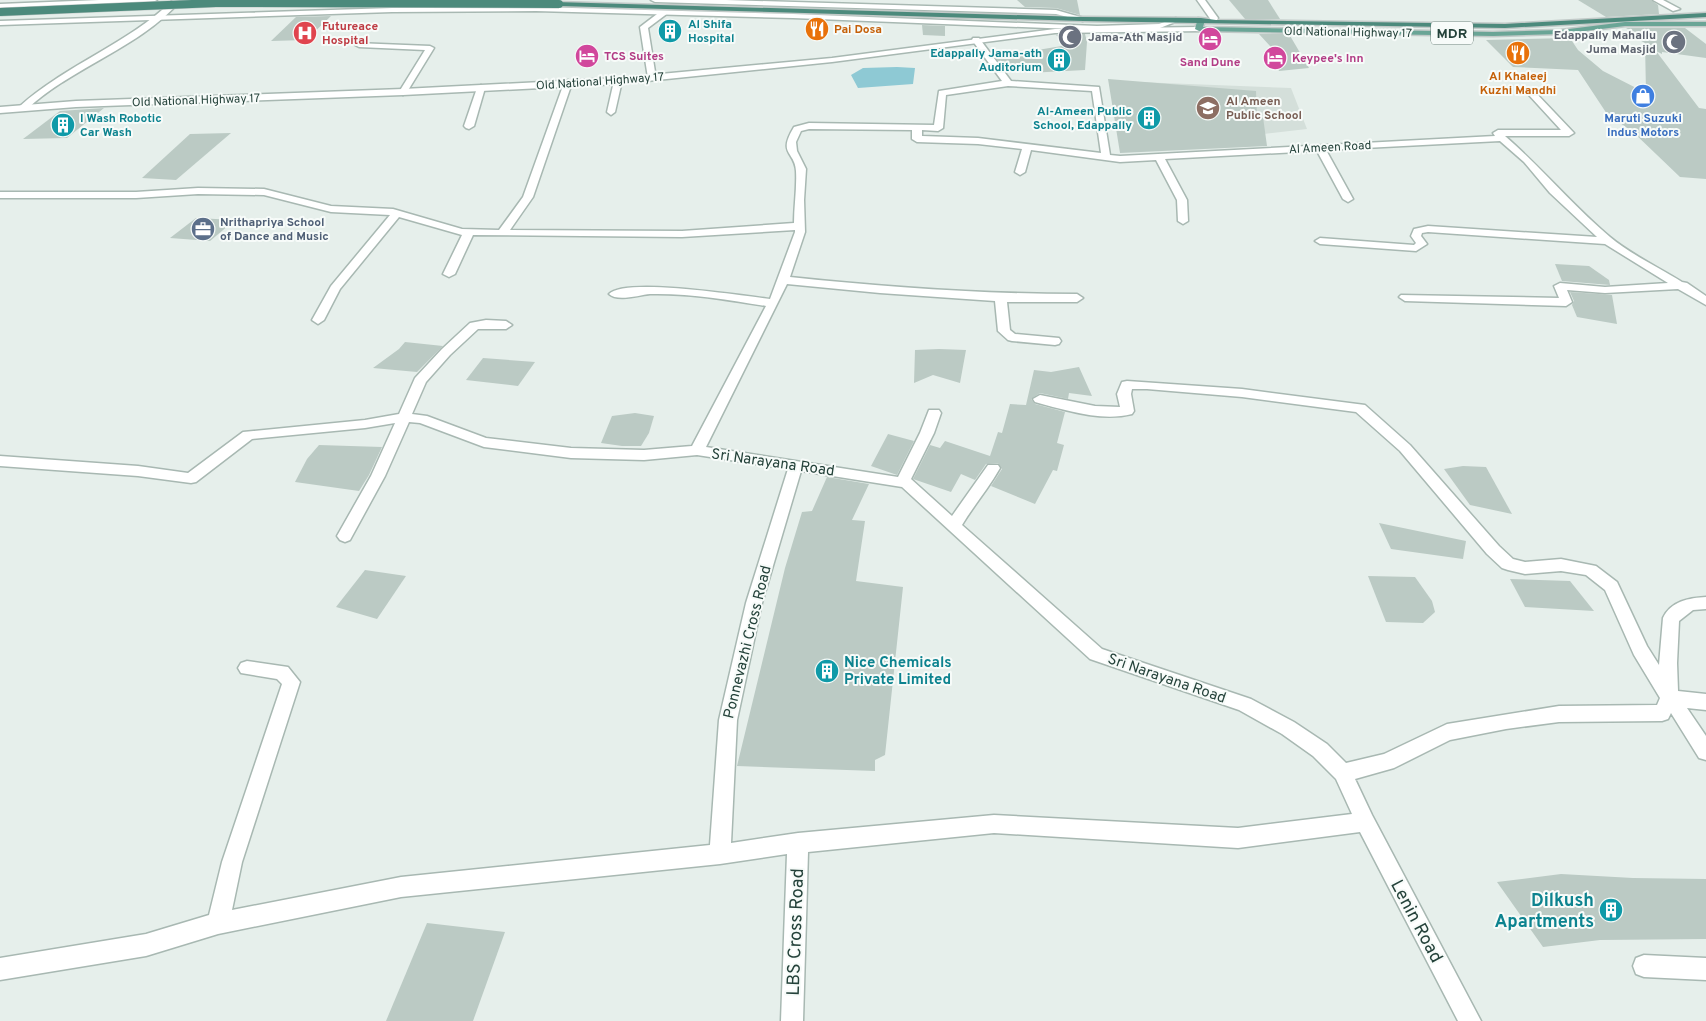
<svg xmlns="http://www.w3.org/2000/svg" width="1706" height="1021" viewBox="0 0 1706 1021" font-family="Overpass,sans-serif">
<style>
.built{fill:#d4dfda}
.water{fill:#8ec9d4}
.building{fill:#bbcac4}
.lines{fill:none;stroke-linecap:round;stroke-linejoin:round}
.service-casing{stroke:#a8b8b2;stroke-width:3}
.minor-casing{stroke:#a8b8b2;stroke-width:3}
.tertiary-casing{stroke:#a8b8b2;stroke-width:3}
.primary-casing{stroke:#c2cac8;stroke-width:3}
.trunk-casing{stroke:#c2cac8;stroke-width:3}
.service{fill:#fff;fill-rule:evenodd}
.minor{fill:#fff;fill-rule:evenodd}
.tertiary{fill:#fff;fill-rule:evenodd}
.primary{fill:#6aa596;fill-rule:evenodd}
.trunk{fill:#4c8a7c;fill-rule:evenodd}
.trunk-bridge-casing{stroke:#c2cac8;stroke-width:9;stroke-linecap:butt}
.trunk-bridge{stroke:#4c8a7c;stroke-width:8}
.labels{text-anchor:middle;stroke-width:4;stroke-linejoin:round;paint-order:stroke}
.far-culture-label{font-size:12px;font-weight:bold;fill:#0d838f;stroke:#f7fbf9;text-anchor:start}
.far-health-label{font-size:12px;font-weight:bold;fill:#be3a42;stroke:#f7fbf9;text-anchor:start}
.far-food-label{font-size:12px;font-weight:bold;fill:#c56008;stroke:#f7fbf9;text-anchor:start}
.far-street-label{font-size:12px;fill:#24423a;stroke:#f7fbf9}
.far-worship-label{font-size:12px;font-weight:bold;fill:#5b616d;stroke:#f7fbf9;text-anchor:end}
.far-hotel-label{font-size:12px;font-weight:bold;fill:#b23c85;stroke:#f7fbf9;text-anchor:start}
.far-education-label{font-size:12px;font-weight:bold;fill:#785e54;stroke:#f7fbf9;text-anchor:start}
.far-shop-label{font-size:12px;font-weight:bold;fill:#366cbe;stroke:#f7fbf9}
.far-service-label{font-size:12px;font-weight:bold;fill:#4e5e75;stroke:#f7fbf9;text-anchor:start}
.shield{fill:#f7fbf9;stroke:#637a73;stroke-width:1}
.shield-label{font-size:14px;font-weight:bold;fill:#24423a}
.street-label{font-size:15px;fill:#24423a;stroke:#f7fbf9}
.culture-label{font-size:15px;font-weight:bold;fill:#0d838f;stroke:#f7fbf9;text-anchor:start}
.near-culture-label{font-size:18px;font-weight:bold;fill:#0d838f;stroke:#f7fbf9;text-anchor:end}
.near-street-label{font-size:18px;fill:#24423a;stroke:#f7fbf9}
</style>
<rect width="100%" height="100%" fill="#e6efeb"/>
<!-- built -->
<path class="built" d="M1112,81L1291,88L1307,129L1124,150Z"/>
<!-- water -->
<path class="water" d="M897,67L915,68L913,84L858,88L851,75L863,68Z"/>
<!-- building -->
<g class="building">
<path d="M1017,0H1077L1080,15L1056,8L1025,7Z"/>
<path d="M1229,0H1268L1280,19H1245Z"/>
<path d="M1578,0H1651L1658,5L1659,14L1606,17Z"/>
<path d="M331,16L306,40L271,41L296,17Z"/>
<path d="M922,25L945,26V36L923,35Z"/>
<path d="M1626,28H1685L1706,44V58L1662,52V54L1656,51L1699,108L1706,109V179L1680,177L1633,132L1607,114L1578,70L1513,67L1486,40L1570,38L1578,50L1603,71L1646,93L1645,43L1632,36L1633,32Z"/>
<path d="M1085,34L1087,42L1085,70L1028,73L1004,69L995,57L1068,45L1056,35Z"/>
<path d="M1259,34H1289L1309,68L1279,71L1270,46Z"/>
<path d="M1108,79L1256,91L1257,116L1263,117L1267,146L1120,153Z"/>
<path d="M104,108L67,138L23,139L60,111Z"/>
<path d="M231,133L176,180L142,178L190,134Z"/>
<path d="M196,218L235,220L210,241L170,238Z"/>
<path d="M1555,264L1589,266L1609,280L1610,285L1562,281Z"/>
<path d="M1570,292L1612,295L1617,324L1577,317L1572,305L1574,301Z"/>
<path d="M405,342L443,346L417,372L373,368L399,349Z"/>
<path d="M939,349L966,350L960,383L933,375L914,383L915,350Z"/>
<path d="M483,358L535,362L518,386L466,380Z"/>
<path d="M1079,367L1092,396L1069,393L1068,399L1040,393L1031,399L1035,404L1065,412L1057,443L1064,445L1057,471L1053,470L1035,504L991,486L1002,469L998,463L986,464L975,480L961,474L951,492L913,479L930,445L940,448L945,441L990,456L998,432L1002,433L1010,404L1026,405L1034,370L1051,372Z"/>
<path d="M635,413L654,416L649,433L641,446H622L601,443L612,416Z"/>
<path d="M888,434L914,441L897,475L871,466Z"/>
<path d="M319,445L382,447L369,475L359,491L295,482L307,459Z"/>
<path d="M1463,466L1486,467L1512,514L1470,505L1444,469Z"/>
<path d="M827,477L869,484L852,520L865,521L856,581L903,587L885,755L875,760V771L737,766L785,568L802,512L812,511Z"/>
<path d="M1379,523L1466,541L1463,559L1391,549Z"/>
<path d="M365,570L406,576L377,619L336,607Z"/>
<path d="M1368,576L1415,577L1432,601L1435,612L1423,623L1386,622Z"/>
<path d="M1510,579L1570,581L1594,611L1525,607Z"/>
<path d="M1561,874L1633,878L1706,879V939L1600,940L1543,947L1497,882Z"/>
<path d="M427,923L505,932L473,1021H386Z"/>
</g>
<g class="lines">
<!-- service casing -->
<g class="service-casing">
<g id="service">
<path d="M99,0H157L153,2L0,8V4Z"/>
<path d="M651,0H726L1056,10L1087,19L1083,21L1056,14L655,2Z"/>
<path d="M1653,0H1663L1680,9L1673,11Z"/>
<path d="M536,7L793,14L1097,26L1159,24L1176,18L1180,20L1160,28L1097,30L793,18L536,11L392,12L0,25V21L392,8Z"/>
</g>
</g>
<!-- minor casing -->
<g class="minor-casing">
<g id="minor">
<path d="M173,0H181C140,48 73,66 26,110H20V106C67,64 128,44 173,0Z"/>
<path d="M715,0H723L718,3Z"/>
<path d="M1197,0H1205L1218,18L1217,20H1211Z"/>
<path d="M661,11L668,13L648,28L656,78L652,80L648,78L640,27Z"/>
<path d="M973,38H979L1011,81L1099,87L1110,155L1120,156L1495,136L1493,133L1498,130H1561L1528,94L1535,92L1574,133L1569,136H1505C1542,168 1573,206 1610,237C1630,254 1660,268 1682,282L1687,283L1706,296V305L1678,289L1605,293L1567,290L1572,302L1566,306L1405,301L1399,297L1401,295L1559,298L1554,286L1560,283L1605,287L1668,283L1605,244L1428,232L1422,233L1421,236L1427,244L1416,251L1320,244L1315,241L1320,238L1414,245L1416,243L1411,236L1414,229L1428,226L1597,237L1550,193L1524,162L1500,141L1326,150L1353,199L1348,202L1343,199L1317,151L1165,159L1187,200L1188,221L1183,224L1178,221L1177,200L1156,160L1120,162L1031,150L1025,172L1020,175L1015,172L1022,149L978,144L917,142L912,139V130L809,129L801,131L796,142L797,151L806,169L804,200L805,232L790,277C885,287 981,294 1077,294L1083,298L1077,302H1007L1010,330L1015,334L1059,338L1061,341L1059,344L1055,345L1012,341L1008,340L998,331L995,301L880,293L787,284L706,447L898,477L920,433L929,410H939L941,413L934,433L911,479L952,516L988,465H998L1000,468C989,488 974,505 962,525L1102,649L1251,699L1294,722L1327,744L1346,763L1384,754L1447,724L1559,706L1657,705L1660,698L1634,655L1605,590L1586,575L1561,571L1525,574L1508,570L1502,568L1487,554L1400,451L1356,412L1242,397L1147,389H1132L1131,394L1134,411L1132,414C1101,422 1065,410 1035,402L1033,399L1040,395L1095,406L1120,407L1117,394L1122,382L1127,381L1242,389L1365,405L1410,445L1499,546L1513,559L1525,562L1561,559L1596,566L1617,582L1647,646L1659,665L1663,618C1671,601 1689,598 1706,597V609L1693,610L1679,621L1677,663L1678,691L1706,694V710L1687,708L1706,736V760L1699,758L1671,713L1668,719L1662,721L1559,722L1506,729L1450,740L1394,768L1355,779L1372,815L1481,1021H1458L1360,832L1238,848L994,833L808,852L803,1021H781L787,854L720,864L401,897L218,934L146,956L0,980V958L146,934L209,915L222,862L282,684L277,679L241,673L238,668L241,663L247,661L288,667L300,682L242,862L232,910L401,877L710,845L719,720L746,603L788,469L697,455L644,460L571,458L484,447L420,423L409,422L385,476L350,540L345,542L340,540L337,536L371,476L395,423L365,428L252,439L196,482L191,483L138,476L0,466V456L138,466L188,473L243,432L365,420L399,414L415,378L442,349L470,323L486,320L506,321L512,325L506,329H478L450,355L426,382L412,414L427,416L486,438L571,448L644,450L692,446L766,306C728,300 689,293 650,294C640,295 617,302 609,294C625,277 744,296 770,299L795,232V230L682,237L473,235L455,274L449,277L443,274L462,235L399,217L340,289L324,320L318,324L312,320L331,286L390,215L331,212L264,195L198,194L136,198H0V192H136L198,188L264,189L331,206L393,209L462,229L499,230L523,197L564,83L568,80L572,83L533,197L510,230L682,231L794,223C794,206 797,188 796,171C795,151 777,155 794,127L809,123L934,125L939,91L1002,81L972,40ZM1008,86L1092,91L1101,153L978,138L922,136V130L938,131L943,128L946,95ZM801,471L902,487L1090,659L1239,710L1282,734L1313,756L1336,779L1352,814L1238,828L994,815L798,833L731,843L737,720L762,603Z"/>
<path d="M356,43L430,46L434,48L407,92L403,95L399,92L425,50L359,47L355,45Z"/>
<path d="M618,78L622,81L615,112L611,115L607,112L614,81Z"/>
<path d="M481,85L485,88L474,126L469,129L466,128L464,126L477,88Z"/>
<path d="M1644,955L1706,958V980L1644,977L1636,974L1633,966L1636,958Z"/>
</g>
</g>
<!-- tertiary casing -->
<g class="tertiary-casing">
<path id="tertiary" d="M1199,27L1203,29L1202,31L1055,33L832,62L618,84L403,95L76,107L0,113V107L76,101L403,89L618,78L832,58L1055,29Z"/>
</g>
<!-- primary casing -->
<g class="primary-casing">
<path id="primary" d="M1198,18L1205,20L1203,27L1493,32L1561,30L1625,22H1706V26H1625L1561,34L1493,36L1199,31L1195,29Z"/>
</g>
<!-- trunk casing -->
<g class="trunk-casing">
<path id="trunk" d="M556,2L1083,17L1201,18L1216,20L1505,24L1706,13V17L1505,28L1083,21L559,6H556Z"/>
</g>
<!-- service -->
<use href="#service" class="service"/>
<!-- minor -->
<use href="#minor" class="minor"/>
<!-- tertiary -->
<use href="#tertiary" class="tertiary"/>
<!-- primary -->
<use href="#primary" class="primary"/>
<!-- trunk -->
<use href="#trunk" class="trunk"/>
<!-- trunk-bridge casing -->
<g class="trunk-bridge-casing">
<path id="trunk-bridge" d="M0,12L216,3L559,4"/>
</g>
<!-- trunk-bridge -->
<use href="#trunk-bridge" class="trunk-bridge"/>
</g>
<!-- icons -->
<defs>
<g id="restaurant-disc" transform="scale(1.25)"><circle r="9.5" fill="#e8710a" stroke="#f7fbf9"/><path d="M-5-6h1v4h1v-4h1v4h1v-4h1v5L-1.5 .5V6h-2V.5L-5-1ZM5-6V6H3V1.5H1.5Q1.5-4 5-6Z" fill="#fff"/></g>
<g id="building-disc" transform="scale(1.25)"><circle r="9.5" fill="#0f9aa8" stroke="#f7fbf9"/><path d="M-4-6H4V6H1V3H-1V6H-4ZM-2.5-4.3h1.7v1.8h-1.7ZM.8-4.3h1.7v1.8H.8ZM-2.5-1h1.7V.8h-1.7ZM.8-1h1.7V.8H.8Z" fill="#fff"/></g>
<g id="hospital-disc" transform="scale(1.25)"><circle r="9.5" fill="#e0444e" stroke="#f7fbf9"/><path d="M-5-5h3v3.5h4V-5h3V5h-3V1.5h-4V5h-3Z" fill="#fff"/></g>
<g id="mosque-disc" transform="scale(1.25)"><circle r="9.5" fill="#6b7280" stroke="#f7fbf9"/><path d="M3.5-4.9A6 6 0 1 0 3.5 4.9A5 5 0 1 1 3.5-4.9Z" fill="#fff"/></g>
<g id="hotel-disc" transform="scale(1.25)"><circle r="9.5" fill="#d1479c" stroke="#f7fbf9"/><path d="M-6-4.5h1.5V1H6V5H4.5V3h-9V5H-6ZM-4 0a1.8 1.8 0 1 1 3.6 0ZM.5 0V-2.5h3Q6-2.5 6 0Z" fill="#fff"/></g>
<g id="shop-disc" transform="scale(1.25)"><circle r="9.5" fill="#3f7fe0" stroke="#f7fbf9"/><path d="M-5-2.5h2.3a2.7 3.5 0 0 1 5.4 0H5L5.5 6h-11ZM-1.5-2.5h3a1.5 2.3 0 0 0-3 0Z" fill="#fff"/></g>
<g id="school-disc" transform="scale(1.25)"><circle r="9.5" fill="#8d6e63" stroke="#f7fbf9"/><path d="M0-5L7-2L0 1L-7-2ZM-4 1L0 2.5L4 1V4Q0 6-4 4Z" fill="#fff"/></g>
<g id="office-disc" transform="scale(1.25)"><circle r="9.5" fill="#5c6f8a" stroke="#f7fbf9"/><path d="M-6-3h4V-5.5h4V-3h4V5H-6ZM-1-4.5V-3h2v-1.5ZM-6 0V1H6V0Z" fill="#fff"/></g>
</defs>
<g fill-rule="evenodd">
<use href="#restaurant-disc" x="817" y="29"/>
<use href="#building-disc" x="670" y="31"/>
<use href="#hospital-disc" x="305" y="33"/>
<use href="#mosque-disc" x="1070" y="37"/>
<use href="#hotel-disc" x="1210" y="39"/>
<use href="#mosque-disc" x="1674" y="42"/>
<use href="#restaurant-disc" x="1518" y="53"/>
<use href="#hotel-disc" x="587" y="56"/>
<use href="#hotel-disc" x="1275" y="58"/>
<use href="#building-disc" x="1059" y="60"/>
<use href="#shop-disc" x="1643" y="96"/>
<use href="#school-disc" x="1208" y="108"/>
<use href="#building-disc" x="1149" y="118"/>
<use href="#building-disc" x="63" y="125"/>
<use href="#office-disc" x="203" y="229"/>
<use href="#building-disc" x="827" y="671"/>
<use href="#building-disc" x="1611" y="910"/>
</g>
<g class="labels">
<!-- far-culture labels -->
<g class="far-culture-label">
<text x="688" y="28">Al Shifa<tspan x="688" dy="14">Hospital</tspan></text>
<text x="1042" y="57" text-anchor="end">Edappally Jama-ath<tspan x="1042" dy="14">Auditorium</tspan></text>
<text x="1132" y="115" text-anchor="end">Al-Ameen Public<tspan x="1132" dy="14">School, Edappally</tspan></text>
<text x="80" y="122">I Wash Robotic<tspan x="80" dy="14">Car Wash</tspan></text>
</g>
<!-- far-health labels -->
<g class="far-health-label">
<text x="322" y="30">Futureace<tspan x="322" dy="14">Hospital</tspan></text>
</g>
<!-- far-food labels -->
<g class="far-food-label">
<text x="834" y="33">Pai Dosa</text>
<text x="1518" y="80" text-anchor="middle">Al Khaleej<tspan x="1518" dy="14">Kuzhi Mandhi</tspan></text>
</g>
<!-- far-street labels -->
<g class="far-street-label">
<text transform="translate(1348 32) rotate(1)" y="4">Old National Highway 17</text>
<text transform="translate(600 81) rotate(-4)" y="4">Old National Highway 17</text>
<text transform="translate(196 100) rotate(-2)" y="4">Old National Highway 17</text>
<text transform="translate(1330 147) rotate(-3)" y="4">Al Ameen Road</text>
</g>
<!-- far-worship labels -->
<g class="far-worship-label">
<text x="1656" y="39">Edappally Mahallu<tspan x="1656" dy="14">Juma Masjid</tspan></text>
<text x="1088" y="41" text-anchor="start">Jama-Ath Masjid</text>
</g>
<!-- far-hotel labels -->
<g class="far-hotel-label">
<text x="604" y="60">TCS Suites</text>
<text x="1292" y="62">Keypee's Inn</text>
<text x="1210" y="66" text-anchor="middle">Sand Dune</text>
</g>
<!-- far-education labels -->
<g class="far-education-label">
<text x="1226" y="105">Al Ameen<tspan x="1226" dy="14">Public School</tspan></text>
</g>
<!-- far-shop labels -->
<g class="far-shop-label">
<text x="1643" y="122">Maruti Suzuki<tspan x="1643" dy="14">Indus Motors</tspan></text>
</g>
<!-- far-service labels -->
<g class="far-service-label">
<text x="220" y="226">Nrithapriya School<tspan x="220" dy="14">of Dance and Music</tspan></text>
</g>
<!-- shield labels -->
<rect class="shield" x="1431" y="21.5" width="42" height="23" rx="4"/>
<g class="shield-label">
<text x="1452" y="38">MDR</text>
</g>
<!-- street labels -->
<g class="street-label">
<text transform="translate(773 462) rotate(8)" y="5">Sri Narayana Road</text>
<text transform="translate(747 642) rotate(-76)" y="5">Ponnevazhi Cross Road</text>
<text transform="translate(1167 678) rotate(19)" y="5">Sri Narayana Road</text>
</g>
<!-- culture labels -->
<g class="culture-label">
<text x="844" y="667">Nice Chemicals<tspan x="844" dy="17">Private Limited</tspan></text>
</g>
<!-- near-culture labels -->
<g class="near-culture-label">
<text x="1594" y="906">Dilkush<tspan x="1594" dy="21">Apartments</tspan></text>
</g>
<!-- near-street labels -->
<g class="near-street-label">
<text transform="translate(1417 921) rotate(62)" y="6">Lenin Road</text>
<text transform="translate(795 932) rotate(-88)" y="6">LBS Cross Road</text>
</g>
</g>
</svg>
